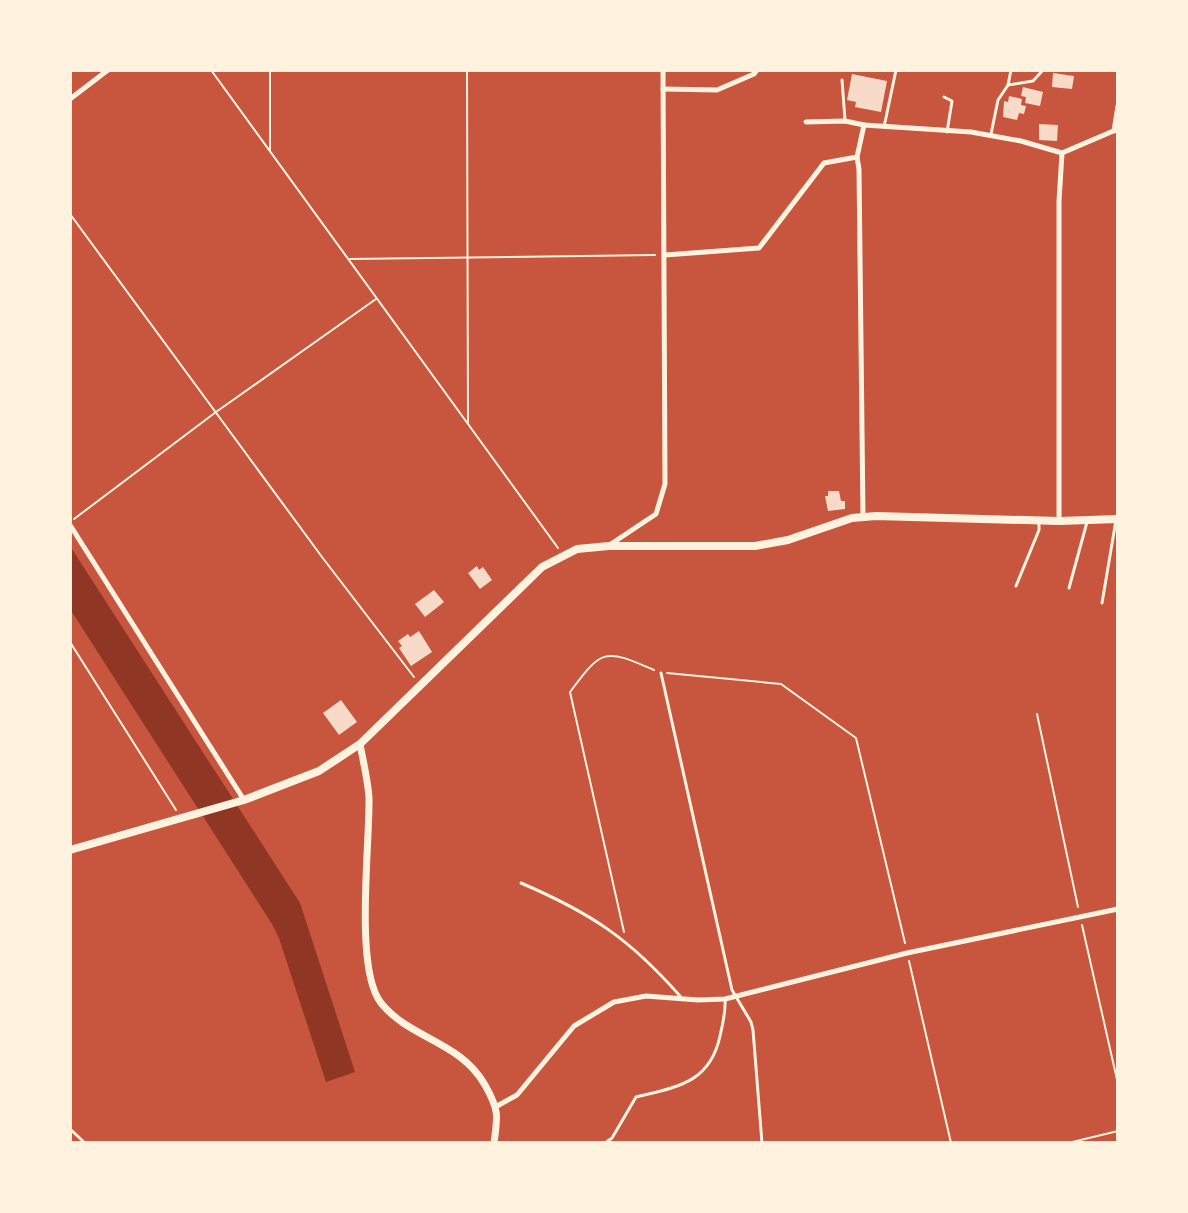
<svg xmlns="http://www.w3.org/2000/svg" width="1188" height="1213" viewBox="0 0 1188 1213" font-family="'Titillium Web',sans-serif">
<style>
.water{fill:#8f3625}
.building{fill:#f7dbc8}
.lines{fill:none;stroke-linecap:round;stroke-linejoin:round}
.path{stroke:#fff3e0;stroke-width:2}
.service{stroke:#fff3e0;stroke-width:3}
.minor{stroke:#fff3e0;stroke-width:5}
.secondary{stroke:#fff3e0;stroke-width:7}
.primary{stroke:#fff3e0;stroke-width:8}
</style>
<rect width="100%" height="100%" fill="#c8553d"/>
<!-- water -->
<path class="water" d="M70,546L300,903L355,1072L326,1082L279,938L272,924L70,609Z"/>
<!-- building -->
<g class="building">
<path d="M1053,73L1074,76L1072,89L1052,87Z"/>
<path d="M852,74L887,81L881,112L855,107L856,102L847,100Z"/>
<path d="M1023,87L1043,92L1040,106L1025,103L1026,97L1021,96Z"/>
<path d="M1009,96L1022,99L1021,105L1026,106L1024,114L1019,113L1017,120L1003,117L1004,101L1008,102Z"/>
<path d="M1039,124L1058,125L1057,141L1039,140Z"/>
<path d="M828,491H839L841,501H845V509L828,511L825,496H828Z"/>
<path d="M477,566L479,570L483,567L492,580L480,589L468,573Z"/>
<path d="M434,590L444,602L425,617L415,604Z"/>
<path d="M419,631L432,652L411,666L399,648L402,646L398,641L408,634L410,637Z"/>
<path d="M341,700L357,722L339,735L323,713Z"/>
</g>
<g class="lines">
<!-- path -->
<g class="path">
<path d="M211,70L558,548"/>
<path d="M467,70L468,423"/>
<path d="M270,150V70"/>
<path d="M70,214L322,557L414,677"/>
<path d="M349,259L655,255"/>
<path d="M74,519L216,412L376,299"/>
<path d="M70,642L176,810"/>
<path d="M667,673L781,684L856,738L905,943"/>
<path d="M1037,714L1078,907"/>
<path d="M1082,925L1118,1084"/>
<path d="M624,932L570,692C602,649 604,648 654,670"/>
<path d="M909,961L951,1143"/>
<path d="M1068,1143L1118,1131"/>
</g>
<!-- service -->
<g class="service">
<path d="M842,80L845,120"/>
<path d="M1008,85L1033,81L1043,70"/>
<path d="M944,97L952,101L947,132"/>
<path d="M884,127L896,70"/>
<path d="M991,134L998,100L1008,85L1011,70"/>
<path d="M1016,586L1039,530V523"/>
<path d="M1069,588L1087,522"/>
<path d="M1102,603L1116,520"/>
<path d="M661,673L732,990L751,1022L753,1030L762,1143"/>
<path d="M521,883C591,913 630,939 680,996"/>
<path d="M70,1129L85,1143"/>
<path d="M605,1143L612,1138L636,1097C677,1087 710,1083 720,1036C723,1023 726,1011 725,999"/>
</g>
<!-- minor -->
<g class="minor">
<path d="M663,89L717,90L754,74L757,70"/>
<path d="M70,99L108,70"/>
<path d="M806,122L845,121L864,125"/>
<path d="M1114,131L1118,106"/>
<path d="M857,157L859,169L863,517"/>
<path d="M665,255L759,248L824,163L857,157L864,125L971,132L1021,141L1062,153L1118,129"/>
<path d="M1059,520V201L1062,153"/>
<path d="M70,525L244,800"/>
<path d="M611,544L656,514L665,484L663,70"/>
<path d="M497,1106L517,1095L574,1026L614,1002L646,996L698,1000L725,999L907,953L1118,909"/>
</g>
<!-- secondary -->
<path class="secondary" d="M360,744C363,761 368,780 369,798C370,844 354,969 381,1003C410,1039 460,1041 485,1085C499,1110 498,1115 494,1143"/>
<!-- primary -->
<path class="primary" d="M70,850L244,800L319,771L360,744L542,567L577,549L609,546H755L788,540L852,518L876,516L1059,521L1118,519"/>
</g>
<!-- border -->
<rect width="1188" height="1213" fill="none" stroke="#fff3e0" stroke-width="144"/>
</svg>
